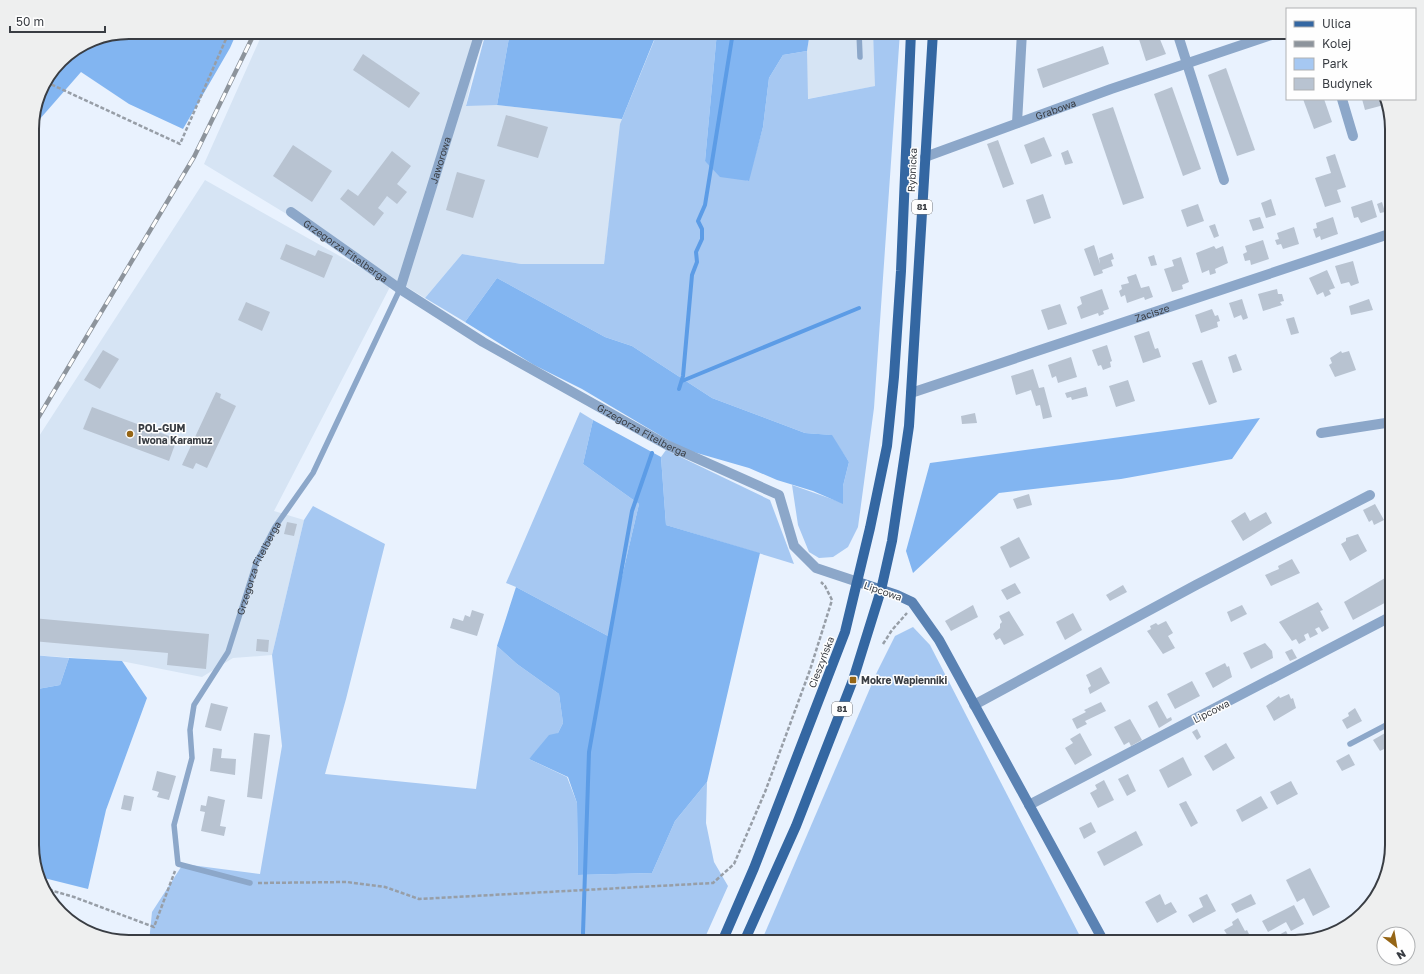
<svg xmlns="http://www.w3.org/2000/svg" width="1424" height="974" viewBox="0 0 1424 974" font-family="'Golos Text',sans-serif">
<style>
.built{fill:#d6e4f4}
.green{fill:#a6c8f2}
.forest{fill:#82b5f1}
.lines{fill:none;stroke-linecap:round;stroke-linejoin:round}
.stream{stroke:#5c9ce6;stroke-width:4}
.building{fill:#b8c3d1}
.path{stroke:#979ea7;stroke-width:2.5;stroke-dasharray:4 2;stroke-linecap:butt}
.lane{stroke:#8ca7c9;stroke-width:5.5}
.street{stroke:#8ca7c9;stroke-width:10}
.secondary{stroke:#5a82b3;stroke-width:10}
.primary{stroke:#3467a2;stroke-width:10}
.rail-casing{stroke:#8d949c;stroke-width:4.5}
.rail{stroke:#fefefe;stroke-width:3;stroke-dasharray:9;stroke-linecap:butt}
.poi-dot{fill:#956515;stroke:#fefefe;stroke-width:1.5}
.labels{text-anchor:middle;stroke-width:3;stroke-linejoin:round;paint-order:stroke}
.shield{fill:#fefefe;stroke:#74777b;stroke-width:1}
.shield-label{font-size:9px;font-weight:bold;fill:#393d43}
.street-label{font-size:10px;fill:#393d43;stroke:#fefefe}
.poi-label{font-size:10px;font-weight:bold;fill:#393d43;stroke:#fefefe;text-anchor:start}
.rim{fill:none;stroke:#393d43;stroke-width:2}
</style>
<rect width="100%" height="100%" fill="#e9f2fe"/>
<!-- built -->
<g class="built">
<path d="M263,32H482L466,105H497L622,119L604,264H521L462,254L425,298L204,164Z"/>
<path d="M810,32H873L876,86L807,99V51Z"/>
<path d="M205,180L391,285L274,511L304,520L272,655L233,658L202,677L121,661L32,655V447Z"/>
</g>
<!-- green -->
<g class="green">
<path d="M486,32H510L497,105L466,106Z"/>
<path d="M595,32H717L705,161L748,181L763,127L769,78L783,55L807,51L808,99L875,86L873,32H900L874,408L858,527L848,547L833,557L819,558L809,552L798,525L792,485L843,503V486L849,462L831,435L805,433L712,398L632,346L605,337L497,278L465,322L425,298L462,254L521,264H604L620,124L656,36Z"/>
<path d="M580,412L593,420L583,464L639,504L608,636L516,587L506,583Z"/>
<path d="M666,450L770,500L794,564L666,525L661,457Z"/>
<path d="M313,506L385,544L346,699L325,774L476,789L497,646L517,664L559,694L563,723L558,733L529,759L567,777L577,803L578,875L652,873L675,821L707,782L706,823L714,862L728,886L703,942H149L152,912L183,864L260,874L282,746L272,655L304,520Z"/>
<path d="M913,627L930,645L1083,942H761L877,672L895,636Z"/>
<path d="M32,655L69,658L60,685L32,690Z"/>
</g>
<!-- forest -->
<g class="forest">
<path d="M129,32H237L230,48L183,129L129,104L81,72L32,128L39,91L60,60L92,39Z"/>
<path d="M510,32H595L656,35L622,119L497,105Z"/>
<path d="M717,32H810L807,51L783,55L769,78L763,127L749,181L720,177L705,161Z"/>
<path d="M497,278L605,337L632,346L712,398L805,433L832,435L849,462L843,486V504L813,491L777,480L749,468L683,449L582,389L534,365L465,322Z"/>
<path d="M1260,418L1232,459L1121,479L999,493L913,573L906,551L930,463Z"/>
<path d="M593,420L661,457L666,525L760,553L707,782L675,821L652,873L578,875L577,803L568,777L529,759L549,735L558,733L563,723L559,694L517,664L497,646L516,587L608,636L639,504L583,464Z"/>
<path d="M69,658L122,661L147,698L106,810L88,889L40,877L32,851V690L60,685Z"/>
</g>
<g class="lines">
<!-- stream -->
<g class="stream">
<path d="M682,381L859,308"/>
<path d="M679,389L683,376L692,275L697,262L696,252L702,239V229L698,221L705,205L733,32"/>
<path d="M584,942L583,933L589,752L632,511L652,453"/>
</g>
</g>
<!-- building -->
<g class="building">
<path d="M1139,32H1157L1166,54L1146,61L1137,33Z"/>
<path d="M1205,32H1224L1208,38Z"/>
<path d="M1103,46L1109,64L1043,88L1037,69Z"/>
<path d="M363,54L420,93L409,108L353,70Z"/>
<path d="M1226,68L1255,150L1237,156L1208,75Z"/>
<path d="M1172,87L1201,169L1183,176L1154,94Z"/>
<path d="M1303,99H1324L1332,122L1314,129Z"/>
<path d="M1362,99H1382L1384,105L1365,110Z"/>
<path d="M1113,107L1144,198L1123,205L1092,114Z"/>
<path d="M506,115L548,127L538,158L497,146Z"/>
<path d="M1044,137L1052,156L1031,164L1024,145Z"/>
<path d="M998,140L1014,184L1003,188L987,144Z"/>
<path d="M293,145L332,171L312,202L273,176Z"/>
<path d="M1068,150L1073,163L1065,165L1061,153Z"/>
<path d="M392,151L411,166L397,184L407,192L397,204L387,196L378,208L384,213L374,226L340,199L348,189L358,196Z"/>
<path d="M1335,154L1346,187L1337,190L1341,202L1325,207L1315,178L1331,173L1326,157Z"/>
<path d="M457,172L485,180L473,218L446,210Z"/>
<path d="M1043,194L1051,218L1034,224L1026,200Z"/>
<path d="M1271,199L1276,215L1266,218L1261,203Z"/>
<path d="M1372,200L1377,217L1361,223L1358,217L1354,218L1351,207Z"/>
<path d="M1382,202L1385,212L1380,213L1377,204Z"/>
<path d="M1198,204L1204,221L1187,227L1181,210Z"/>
<path d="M1260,217L1264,228L1253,231L1249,220Z"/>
<path d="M1333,217L1338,234L1321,240L1320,236L1316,238L1313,229L1317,228L1316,223Z"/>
<path d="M1215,224L1219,236L1214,238L1209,226Z"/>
<path d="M1294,227L1299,244L1283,249L1281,244L1277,245L1275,240L1279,239L1277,233Z"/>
<path d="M1263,240L1269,259L1251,265L1250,260L1245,261L1243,254L1247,252L1245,246Z"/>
<path d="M286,244L315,256L318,250L333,256L324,278L280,259Z"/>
<path d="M1094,245L1100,264L1099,258L1112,253L1114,259L1111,260L1113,266L1102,270L1103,273L1094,276L1084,249Z"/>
<path d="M1214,246L1216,249L1223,246L1228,263L1215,269L1216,273L1210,275L1209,270L1202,273L1196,253Z"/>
<path d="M1154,255L1157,265L1151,266L1148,257Z"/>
<path d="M1181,257L1189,282L1182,285L1183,289L1172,292L1164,269L1174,266L1172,260Z"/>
<path d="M1353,261L1359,283L1351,286L1349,282L1341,284L1335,266Z"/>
<path d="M1327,270L1335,288L1329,290L1331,294L1325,297L1323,292L1317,295L1309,278Z"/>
<path d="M1136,274L1141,288L1149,286L1153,297L1145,300L1144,297L1127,303L1125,295L1121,297L1119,291L1122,289L1121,285L1129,283L1127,277Z"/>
<path d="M1102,289L1109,309L1103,311L1104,314L1099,316L1098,313L1081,319L1077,307L1082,304L1080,297Z"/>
<path d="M1277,289L1278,294H1282L1284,301L1280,302L1282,305L1263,311L1258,294Z"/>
<path d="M1242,299L1248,318L1243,320L1241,315L1234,318L1229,303Z"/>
<path d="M1369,299L1373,310L1351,315L1349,306Z"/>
<path d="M246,302L270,312L262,331L238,320Z"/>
<path d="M1060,304L1067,324L1048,330L1041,310Z"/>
<path d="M1212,309L1215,316L1218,315L1220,321L1217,322L1218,327L1201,333L1195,315Z"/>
<path d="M1294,317L1299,333L1291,335L1286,319Z"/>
<path d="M1149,331L1155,349L1158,348L1161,357L1143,363L1134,336Z"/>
<path d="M1107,345L1112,361L1110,362L1111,367L1103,370L1101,365L1098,366L1092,350Z"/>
<path d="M103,350L119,359L100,389L84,380Z"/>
<path d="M1341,351L1342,353L1349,351L1356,370L1335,377L1329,365L1332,363L1330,358Z"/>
<path d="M1236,354L1242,370L1233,373L1228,357Z"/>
<path d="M1071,357L1077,377L1058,383L1056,376L1052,378L1048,365Z"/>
<path d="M1202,360L1217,402L1209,405L1192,363Z"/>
<path d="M1033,369L1039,388L1044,387L1052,417L1043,419L1040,405L1036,406L1031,390L1016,395L1011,376Z"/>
<path d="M1128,380L1135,401L1116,407L1109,386Z"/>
<path d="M1086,387L1088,396L1072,400L1071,397L1067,398L1065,393Z"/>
<path d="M216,392L221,394L220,398L236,406L207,468L196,463L193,469L182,465Z"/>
<path d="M92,407L177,439L169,461L83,429Z"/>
<path d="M975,413L977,423L962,424L961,416Z"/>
<path d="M1029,494L1032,505L1017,509L1013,499Z"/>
<path d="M1375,504L1384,520L1374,525L1372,520L1369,522L1363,510Z"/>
<path d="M1245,512L1250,521L1266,512L1272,523L1243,541L1231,521Z"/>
<path d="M287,522L297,524L294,536L284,534Z"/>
<path d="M1358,534L1367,551L1350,561L1341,544L1346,541V538Z"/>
<path d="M1019,537L1030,558L1010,568L1000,547Z"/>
<path d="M1292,559L1300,573L1271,586L1265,575L1279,569L1278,566Z"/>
<path d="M1385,578L1392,590V599L1353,620L1344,602Z"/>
<path d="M1015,583L1021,593L1007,600L1001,590Z"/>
<path d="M1123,585L1127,592L1110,601L1106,595Z"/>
<path d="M1318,602L1323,610L1320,611L1329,628L1322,632L1319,627L1315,629L1318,634L1310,638L1308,633L1304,635L1306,640L1299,644L1296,639L1292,641L1279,622Z"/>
<path d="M973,605L978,617L951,631L945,621Z"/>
<path d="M1242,605L1247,614L1231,622L1227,612Z"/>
<path d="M472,610L484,614L477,636L450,628L453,618L463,621L465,615L470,617Z"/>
<path d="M1009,611L1024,635L1004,645L1000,638L996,640L993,634L1000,628V624L1002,622L999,616Z"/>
<path d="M1073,613L1082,630L1065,640L1056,622Z"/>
<path d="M32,618L209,634L206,669L167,665L168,653L32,641Z"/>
<path d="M1166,621L1173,633L1168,636L1175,648L1163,654L1147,631L1151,629L1150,626L1156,623L1158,625Z"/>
<path d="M257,639L269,640L268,652L256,651Z"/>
<path d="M1265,643L1272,651L1273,658L1251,669L1243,653Z"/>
<path d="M1292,649L1297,658L1290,661L1285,652Z"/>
<path d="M1225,663L1227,667L1229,666L1232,677L1213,688L1205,673Z"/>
<path d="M1101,667L1110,683L1090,694L1088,688L1091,686L1086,675Z"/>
<path d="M1192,681L1200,696L1175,709L1167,694Z"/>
<path d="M1289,694L1291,699L1293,698L1296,708L1274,721L1266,706L1279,696L1280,698Z"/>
<path d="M1157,701L1167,719L1171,717L1172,720L1159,728L1148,706Z"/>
<path d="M1101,702L1106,711L1085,721L1087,724L1077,729L1072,719L1086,712L1084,710Z"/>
<path d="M211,703L228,707L221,731L205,727Z"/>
<path d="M1355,708L1362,721L1347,729L1342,720L1349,716L1348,713Z"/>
<path d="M1130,719L1142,740L1131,746L1129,742L1124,745L1114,727Z"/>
<path d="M1197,729L1201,737L1197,740L1192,732Z"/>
<path d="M1392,729V745L1380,751L1373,740Z"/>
<path d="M254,733L270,735L262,799L247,797Z"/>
<path d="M1080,733L1092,755L1075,765L1065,748L1073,743L1070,739Z"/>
<path d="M1226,743L1235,758L1213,771L1204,756Z"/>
<path d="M213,748L222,749L221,758L236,759L235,775L210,771Z"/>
<path d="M1349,754L1355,765L1342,771L1336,761Z"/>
<path d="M1183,757L1192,775L1168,788L1159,770Z"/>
<path d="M157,771L176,776L169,800L157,797L159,792L152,790Z"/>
<path d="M1128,774L1136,791L1127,796L1118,779Z"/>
<path d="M1104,780L1114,800L1098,808L1090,793L1097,789L1095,785Z"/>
<path d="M1291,781L1298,794L1277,805L1270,792Z"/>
<path d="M124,795L134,797L131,811L121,809Z"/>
<path d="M208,796L225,800L220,826L226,827L224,836L201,831L205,812L200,811L201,805L206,806Z"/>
<path d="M1261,796L1268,808L1242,822L1236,810Z"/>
<path d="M1186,801L1198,823L1191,827L1179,804Z"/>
<path d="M1091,822L1096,832L1084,839L1079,828Z"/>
<path d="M1136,831L1143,845L1104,866L1097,852Z"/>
<path d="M1310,868L1330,907L1313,916L1304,898L1297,902L1286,880Z"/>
<path d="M1160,894L1165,905L1171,902L1177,912L1157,923L1145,902Z"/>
<path d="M1207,894L1216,911L1193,923L1188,915L1203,907L1199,898Z"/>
<path d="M1251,894L1256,904L1236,913L1231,904Z"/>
<path d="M1294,905L1304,924L1291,931L1286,922L1268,932L1262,921Z"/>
<path d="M1238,918L1245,931L1247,930L1253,942H1232L1224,930L1233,925L1232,922Z"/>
<path d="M1286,931L1290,939L1292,938L1294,942H1266Z"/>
</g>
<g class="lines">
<!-- path -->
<g class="path">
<path d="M46,82L180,144L229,32"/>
<path d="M883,644L892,630L907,613"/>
<path d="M258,883L347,882L385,887L419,899L713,883L734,864L765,792L810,670L832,600L825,586L821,582"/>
<path d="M43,888L74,897L154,927L175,871"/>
</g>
<!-- lane -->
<g class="lane">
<path d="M859,32L860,57"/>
<path d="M1350,744L1392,722"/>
<path id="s1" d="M250,883L178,864L174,825L192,758L190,730L194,705L228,652L256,563L275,527L313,473L400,289"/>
</g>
<!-- street -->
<g class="street">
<path d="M1177,32L1224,180"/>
<path d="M1342,99L1353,136"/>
<path d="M1017,123L1022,32"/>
<path id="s2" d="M925,157L1111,89L1280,32"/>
<path id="s3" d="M291,212L400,289L483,342L667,445L779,495L794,546L816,568L858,582"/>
<path id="s4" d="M400,289L480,32"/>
<path id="s5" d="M911,393L1392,233"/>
<path d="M1321,433L1392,422"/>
<path d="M974,705L1196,585L1370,495"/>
<path d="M1029,805L1392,616"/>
</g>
<!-- secondary -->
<path class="secondary" d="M858,582L897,595L912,602L939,640L1104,942"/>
<!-- primary -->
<g class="primary">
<path d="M722,942L754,868L845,632L870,528L887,446L894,377L901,271L911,32"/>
<path d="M744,942L796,826L853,680L881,590L892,541L909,426L933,32"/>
</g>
<!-- rail casing -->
<g class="rail-casing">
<path id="rail" d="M32,428L194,157L255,32"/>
</g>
<!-- rail -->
<use href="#rail" class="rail"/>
</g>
<!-- markers -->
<g class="poi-dot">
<circle cx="130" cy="434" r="4"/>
<rect x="849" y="676" width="8" height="8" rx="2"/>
</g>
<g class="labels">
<!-- shield labels -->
<g class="shield">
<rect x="912" y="200" width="20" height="14" rx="3"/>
<rect x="832" y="702" width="20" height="14" rx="3"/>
</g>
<g class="shield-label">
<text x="922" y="210">81</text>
<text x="842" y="712">81</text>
</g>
<!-- street labels -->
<g class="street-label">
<text dy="4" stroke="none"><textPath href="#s2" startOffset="139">Grabowa</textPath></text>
<text dy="4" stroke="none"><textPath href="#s4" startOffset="135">Jaworowa</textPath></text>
<text transform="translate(912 170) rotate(-87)" y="4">Rybnicka</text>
<text dy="4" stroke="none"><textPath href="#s3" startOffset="67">Grzegorza Fitelberga</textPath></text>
<text dy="4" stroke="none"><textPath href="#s5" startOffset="254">Zacisze</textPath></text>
<text dy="4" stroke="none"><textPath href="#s3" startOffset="414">Grzegorza Fitelberga</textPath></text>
<text dy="4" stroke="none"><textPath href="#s1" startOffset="389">Grzegorza Fitelberga</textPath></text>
<text transform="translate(883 591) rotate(19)" y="4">Lipcowa</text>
<text transform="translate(821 662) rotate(-69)" y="4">Cieszyńska</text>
<text transform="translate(1211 711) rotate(-27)" y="4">Lipcowa</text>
</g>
<!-- poi labels -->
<g class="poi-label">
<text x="138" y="432">POL-GUM<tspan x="138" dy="12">Iwona Karamuz</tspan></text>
<text x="861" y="684">Mokre Wapienniki</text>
</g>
</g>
<!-- crop -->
<path d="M0 0H1424V974H0ZM129 39H1295A90 90 0 0 1 1385 129V845A90 90 0 0 1 1295 935H129A90 90 0 0 1 39 845V129A90 90 0 0 1 129 39Z" fill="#eeefef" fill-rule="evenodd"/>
<path class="rim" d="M129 39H1295A90 90 0 0 1 1385 129V845A90 90 0 0 1 1295 935H129A90 90 0 0 1 39 845V129A90 90 0 0 1 129 39Z"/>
<!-- legend -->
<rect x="1286" y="8" width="130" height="92" fill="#fefefe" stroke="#afb1b3"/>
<rect x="1294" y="21" width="20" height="6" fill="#3467a2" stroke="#afb1b3"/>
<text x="1322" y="28" font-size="12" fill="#393d43">Ulica</text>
<rect x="1294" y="41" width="20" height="6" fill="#8d949c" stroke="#afb1b3"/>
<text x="1322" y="48" font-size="12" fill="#393d43">Kolej</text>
<rect x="1294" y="58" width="20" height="12" fill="#a6c8f2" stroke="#afb1b3"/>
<text x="1322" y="68" font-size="12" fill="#393d43">Park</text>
<rect x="1294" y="78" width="20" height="12" fill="#b8c3d1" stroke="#afb1b3"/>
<text x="1322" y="88" font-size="12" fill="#393d43">Budynek</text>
<!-- north arrow -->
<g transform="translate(1396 946) rotate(149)"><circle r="19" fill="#fefefe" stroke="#afb1b3"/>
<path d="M0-3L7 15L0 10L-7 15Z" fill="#956515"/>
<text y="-6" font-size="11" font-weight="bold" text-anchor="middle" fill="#393d43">N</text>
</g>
<!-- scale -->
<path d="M10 26v6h95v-6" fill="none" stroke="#393d43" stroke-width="2"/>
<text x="16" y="26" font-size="12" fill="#393d43" stroke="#fefefe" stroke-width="3" paint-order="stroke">50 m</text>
</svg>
